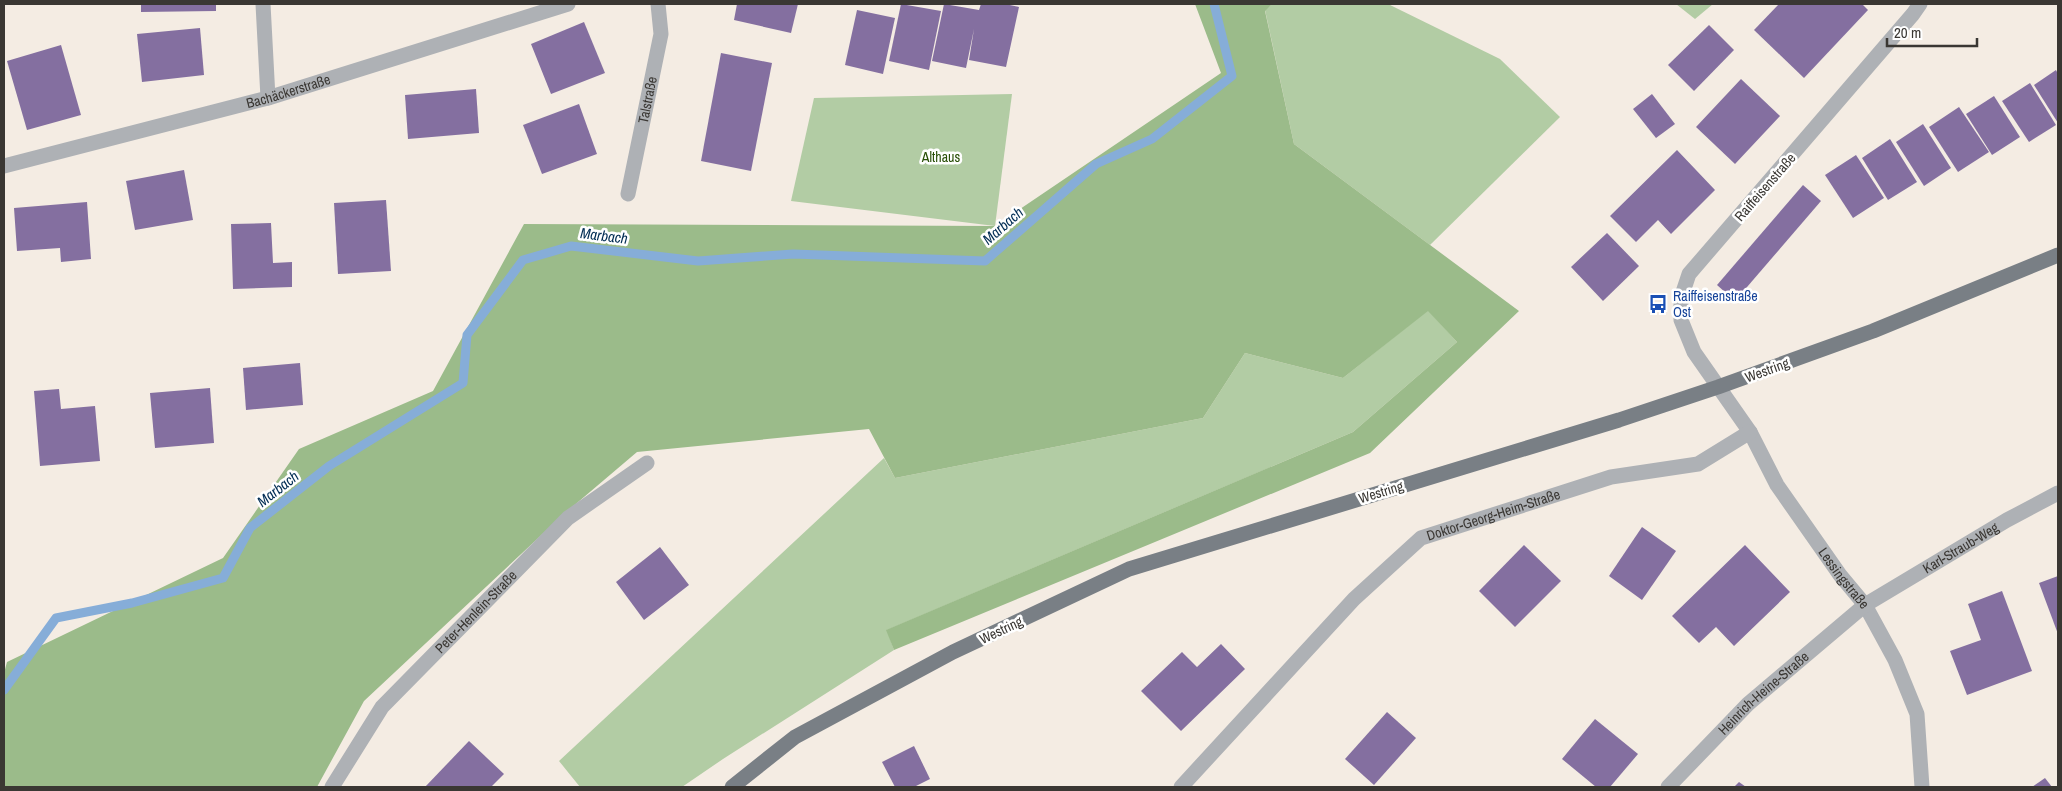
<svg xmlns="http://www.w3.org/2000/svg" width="2062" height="791" viewBox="0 0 2062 791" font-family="'Archivo Narrow',sans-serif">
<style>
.green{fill:#b2cca4}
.forest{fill:#9bbb8a}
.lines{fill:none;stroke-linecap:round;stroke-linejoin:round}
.stream{stroke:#86add8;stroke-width:9}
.building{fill:#846fa0}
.minor{stroke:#aeb1b5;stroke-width:15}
.primary{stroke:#797f85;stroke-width:15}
.labels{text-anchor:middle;stroke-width:5;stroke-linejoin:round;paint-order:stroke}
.street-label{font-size:14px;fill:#3a3733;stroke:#fff}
.park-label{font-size:14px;fill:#284e06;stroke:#fff}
.transit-label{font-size:14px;fill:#164399;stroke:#fff;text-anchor:start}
.water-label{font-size:15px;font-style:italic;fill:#012c53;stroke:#fff}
</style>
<rect width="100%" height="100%" fill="#f4ece3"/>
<!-- green -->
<g class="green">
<path d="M1272,4H1388L1500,59L1560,117L1430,245L1294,144L1265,10Z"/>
<path d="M1676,4H1713L1695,19Z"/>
<path d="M1012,94L995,226L791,201L814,98Z"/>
<path d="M1428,310L1457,342L1353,432L887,630L894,650L723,759L682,787H580L559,761L884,458L895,478L1203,418L1245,353L1343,378Z"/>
</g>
<!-- forest -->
<path class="forest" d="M1195,4H1272L1265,11L1294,144L1519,311L1370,453L894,650L886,630L1353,432L1457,342L1428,311L1343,378L1245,353L1203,418L895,478L869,429L637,452L564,514L364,701L317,787H4V673L7,662L223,558L299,449L433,391L524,224L995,226L1221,73Z"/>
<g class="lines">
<!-- stream -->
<path class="stream" d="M4,690L56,618L132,603L223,578L250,528L329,466L463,383L467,335L523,260L571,246L698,261L793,254L985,261L1096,164L1152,139L1232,76L1214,4"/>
</g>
<!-- building -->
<g class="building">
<path d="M141,4H216V11L141,12Z"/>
<path d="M737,4H798L791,33L734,20Z"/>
<path d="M901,4L941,11L929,70L889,61Z"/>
<path d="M944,4L979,10L981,4H1005L1019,7L1006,67L969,60L974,29L966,68L932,61Z"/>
<path d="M1779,4H1862L1868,10L1804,78L1754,30Z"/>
<path d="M857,10L895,18L883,74L845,65Z"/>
<path d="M584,22L605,73L551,94L531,44Z"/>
<path d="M1709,25L1734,50L1694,91L1668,65Z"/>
<path d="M200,28L204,75L142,82L137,34Z"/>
<path d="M61,45L81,115L27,130L7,61Z"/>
<path d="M721,53L772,63L751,171L701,161Z"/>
<path d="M2056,70L2058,74V123L2034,85Z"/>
<path d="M1741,79L1780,116L1735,164L1696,127Z"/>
<path d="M2030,83L2056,125L2029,142L2002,101Z"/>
<path d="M476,89L479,133L408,139L405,95Z"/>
<path d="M1652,94L1675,124L1656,138L1633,109Z"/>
<path d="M1994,96L2020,137L1992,155L1966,114Z"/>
<path d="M579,104L597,154L542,174L523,125Z"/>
<path d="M1959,107L1989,152L1958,172L1929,127Z"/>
<path d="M1923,124L1951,168L1924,186L1896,142Z"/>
<path d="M1890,139L1917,182L1888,200L1862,158Z"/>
<path d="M1677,150L1715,190L1671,234L1658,220L1636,242L1610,216Z"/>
<path d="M1856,155L1884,198L1853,218L1825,175Z"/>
<path d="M184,170L193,220L135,230L126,181Z"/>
<path d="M1803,185L1821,201L1735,301L1717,285Z"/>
<path d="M386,200L391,271L338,274L334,203Z"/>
<path d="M87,202L91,259L61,262L60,248L17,251L14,208Z"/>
<path d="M271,223L273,263L292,262V287L233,289L231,224Z"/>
<path d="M1607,233L1639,266L1603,301L1571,267Z"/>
<path d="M300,363L303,405L246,410L243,368Z"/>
<path d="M210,388L214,443L155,448L150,393Z"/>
<path d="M59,389L61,409L95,406L100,461L40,466L34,391Z"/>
<path d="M1642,527L1676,551L1642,600L1609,576Z"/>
<path d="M1524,545L1561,581L1515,627L1479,591Z"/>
<path d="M1745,545L1790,592L1734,646L1716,627L1699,643L1672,616Z"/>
<path d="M660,547L689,585L644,620L616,582Z"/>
<path d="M2058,576V634L2039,583Z"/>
<path d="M2002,591L2032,671L1967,695L1950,651L1981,640L1968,604Z"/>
<path d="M1221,644L1245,669L1181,731L1141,691L1182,652L1197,667Z"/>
<path d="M1387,712L1416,738L1374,785L1345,759Z"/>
<path d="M1595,719L1638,754L1610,787H1596L1562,759Z"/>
<path d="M469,741L504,774L491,787H425Z"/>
<path d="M914,746L930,779L914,787H895L882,762Z"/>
<path d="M2045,778L2052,787H2032Z"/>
<path d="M1739,782L1746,787H1734Z"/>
</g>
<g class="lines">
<!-- minor -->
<g class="minor">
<path d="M263,4L268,98"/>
<path id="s1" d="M1920,4L1913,14L1689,274L1681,298V320L1694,352L1750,432L1777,485L1840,575L1865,605L1895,660L1917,714L1922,787"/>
<path id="s2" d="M4,166L268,98L568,4"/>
<path id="s3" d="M628,194L661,34L658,4"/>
<path id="s4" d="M332,787L382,707L568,518L647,463"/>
<path id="s5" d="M1181,787L1354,599L1421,538L1611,477L1698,464L1750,432"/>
<path id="s6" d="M1668,787L1748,704L1865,605L2007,520L2058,493"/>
</g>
<!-- primary -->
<path class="primary" d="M732,787L795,737L953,652L1129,569L1619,420L1718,387L1873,331L2058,255"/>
</g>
<!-- icons -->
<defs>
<g id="bus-bare" transform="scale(1.5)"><path d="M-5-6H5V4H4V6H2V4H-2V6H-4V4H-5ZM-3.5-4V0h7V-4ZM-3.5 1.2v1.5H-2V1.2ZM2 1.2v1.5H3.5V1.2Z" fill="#1a4fb4" stroke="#fff" stroke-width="2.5" paint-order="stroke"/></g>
</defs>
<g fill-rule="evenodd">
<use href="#bus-bare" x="1658" y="304"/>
</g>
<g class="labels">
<!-- street labels -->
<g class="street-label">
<text dy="5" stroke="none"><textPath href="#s2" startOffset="294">Bachäckerstraße</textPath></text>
<text dy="5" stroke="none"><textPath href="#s3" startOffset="96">Talstraße</textPath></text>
<text transform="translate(1765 187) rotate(-49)" y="5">Raiffeisenstraße</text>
<text transform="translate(1767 370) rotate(-20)" y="5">Westring</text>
<text transform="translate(1381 492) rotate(-17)" y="5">Westring</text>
<text dy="5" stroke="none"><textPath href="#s5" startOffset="422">Doktor-Georg-Heim-Straße</textPath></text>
<text dy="5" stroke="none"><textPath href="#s6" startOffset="380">Karl-Straub-Weg</textPath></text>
<text dy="5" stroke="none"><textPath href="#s1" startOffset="709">Lessingstraße</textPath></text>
<text dy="5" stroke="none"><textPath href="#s4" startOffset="228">Peter-Henlein-Straße</textPath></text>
<text transform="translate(1001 630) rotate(-25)" y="5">Westring</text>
<text dy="5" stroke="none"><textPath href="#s6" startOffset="134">Heinrich-Heine-Straße</textPath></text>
</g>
<!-- park labels -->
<g class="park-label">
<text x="941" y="162">Althaus</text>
</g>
<!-- transit labels -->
<g class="transit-label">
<text x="1673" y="301">Raiffeisenstraße<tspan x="1673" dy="16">Ost</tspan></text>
</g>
<!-- water labels -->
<g class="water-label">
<text transform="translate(1003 226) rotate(-41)" y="5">Marbach</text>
<text transform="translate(604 236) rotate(7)" y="5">Marbach</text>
<text transform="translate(278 489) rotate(-38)" y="5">Marbach</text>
</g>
</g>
<!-- border -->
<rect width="2062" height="791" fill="none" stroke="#3a3733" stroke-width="10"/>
<!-- scale -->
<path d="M1887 38v8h90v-8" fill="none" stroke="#3a3733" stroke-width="2.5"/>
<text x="1894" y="38" font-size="15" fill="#3a3733" stroke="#ffffff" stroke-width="4" paint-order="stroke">20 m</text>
</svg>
